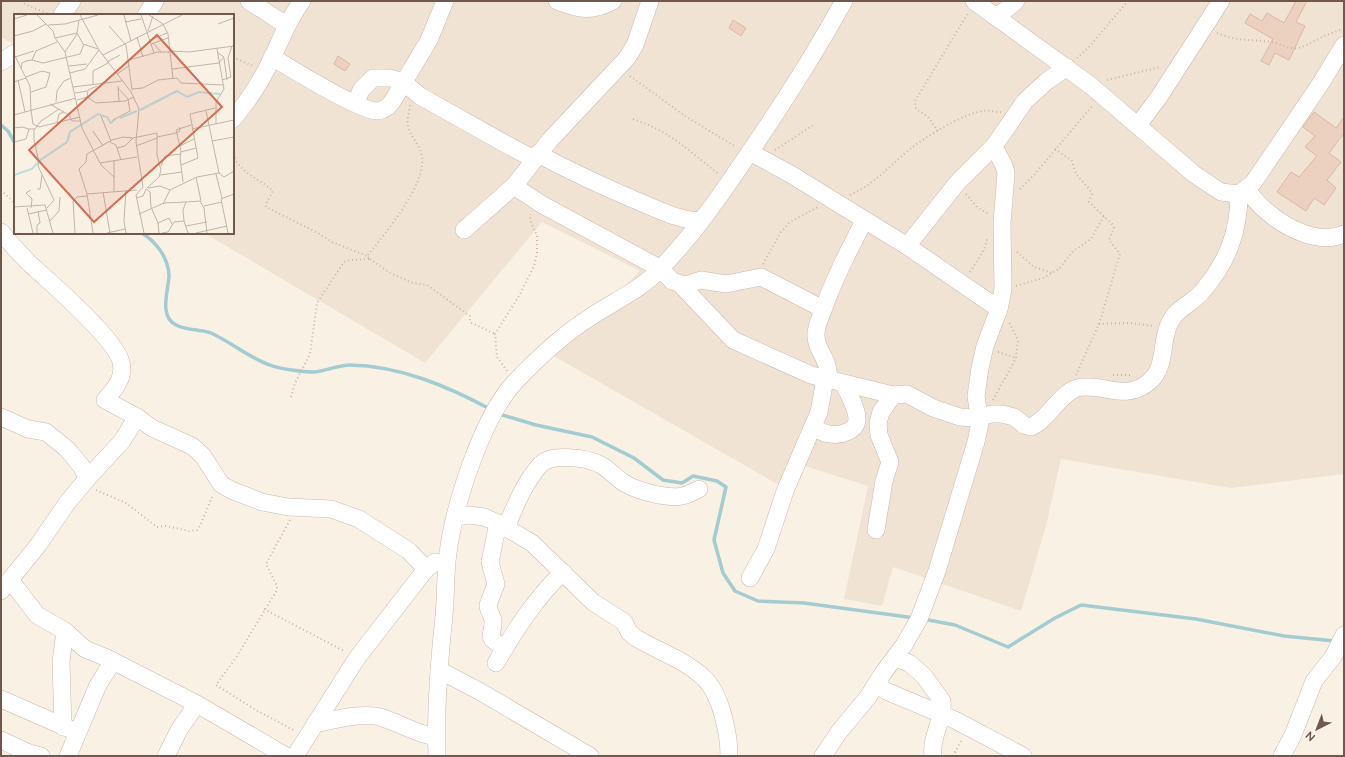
<svg xmlns="http://www.w3.org/2000/svg" width="1345" height="757" viewBox="0 0 1345 757" font-family="Raleway,sans-serif">
<style>
.residential{fill:#f0e3d4}
.lines{fill:none;stroke-linecap:round;stroke-linejoin:round}
.stream{stroke:#a3ccd1;stroke-width:3.5}
.building{fill:#ecd0c0;stroke:#ddb7a2}
.minor-casing{stroke:#cab9ad;stroke-width:18}
.path{stroke:#d1b3a3;stroke-width:2;stroke-dasharray:1 3;stroke-linecap:butt}
.minor{stroke:#fff;stroke-width:17}
.inset-river{fill:none;stroke:#bcdde1;stroke-width:2}
.inset-road{fill:none;stroke:#c3b4a8;stroke-width:1}
.view{fill:#d26f56;fill-opacity:0.15;stroke:#d26f56;stroke-width:2}
.inset-edge{fill:none;stroke:#70584d;stroke-width:2}
</style>
<rect width="100%" height="100%" fill="#faf1e5"/>
<!-- residential -->
<path class="residential" d="M3,1H1344V474L1231,488L1061,459L1046,526L1021,611L893,567L882,606L844,599L868,486L795,463L784,488L552,355L640,271L542,222L425,363L204,233H233V15H15V45L1,37V4Z"/>
<g class="lines">
<!-- stream -->
<g class="stream">
<path d="M1,125L8,131L15,143"/>
<path d="M142,233C156,242 168,257 169,275C169,289 158,316 176,325C188,331 200,329 211,333C231,342 249,358 270,365C279,369 304,372 314,372C326,371 338,365 350,365C400,366 447,386 490,409"/>
<path d="M499,414L536,425L592,437L634,458L663,480L682,483L693,476L717,481L726,487L714,540L723,573L735,591L758,601L804,603L915,618"/>
<path d="M923,619L955,625L1008,647L1055,618L1081,605L1196,619L1284,636L1335,641"/>
</g>
</g>
<!-- building -->
<g class="building">
<path d="M1296,1H1307L1296,22L1305,26L1289,60L1275,53L1269,65L1261,61L1273,39L1245,23L1250,14L1262,21L1267,13L1284,23Z"/>
<path d="M733,20L746,28L741,36L729,28Z"/>
<path d="M338,56L350,64L345,71L334,64Z"/>
<path d="M1314,112L1336,128L1344,117V133L1329,153L1341,162L1327,180L1336,188L1324,205L1314,198L1306,211L1277,192L1291,172L1299,177L1317,156L1305,147L1315,136L1303,127Z"/>
</g>
<g class="lines">
<!-- minor casing -->
<g class="minor-casing">
<g id="minor">
<path d="M249,1L286,25"/>
<path d="M557,1C579,10 592,12 613,1"/>
<path d="M974,1L1090,85L1194,174L1221,192L1239,194L1253,183L1321,83L1344,45"/>
<path d="M62,15L72,1"/>
<path d="M146,15L155,1"/>
<path d="M994,16L1003,12L1016,1"/>
<path d="M272,57C290,68 360,111 377,111C383,111 388,107 392,102L429,40L445,1"/>
<path d="M1,62L15,53"/>
<path d="M356,103L361,90L373,78H390L403,82L420,96L511,147L534,159"/>
<path d="M233,119C249,100 263,78 273,56C282,37 289,18 302,1"/>
<path d="M1138,125L1159,97L1221,1"/>
<path d="M750,152L792,175L907,246L999,309"/>
<path d="M538,154C570,171 602,186 635,200C657,209 677,220 701,221"/>
<path d="M514,186L541,204L661,269L672,281L685,285L701,280L726,284L761,277L823,309"/>
<path d="M1246,190C1254,198 1261,208 1270,214C1288,229 1320,245 1344,234"/>
<path d="M464,230L514,186L550,140L627,58L635,45L650,1"/>
<path d="M1,232C10,243 20,254 30,264C50,282 115,338 121,362C125,377 115,389 105,400L137,417L152,428L192,446L203,456L221,484L231,490L262,502L288,507L331,509L359,519L409,551L426,569"/>
<path d="M907,246L957,183L994,146L1025,101L1047,81L1067,67"/>
<path d="M681,285L733,340L811,375L893,395L907,394L933,408L960,417L974,418L992,414H1002L1014,417L1024,425L1031,427C1048,420 1060,393 1077,388C1102,382 1126,403 1150,381C1167,366 1160,341 1170,322C1177,308 1191,304 1201,293C1227,263 1239,233 1239,194"/>
<path d="M828,380C831,359 815,351 816,334C816,326 820,318 823,310C834,279 849,250 864,221"/>
<path d="M1,417L28,429L46,432L67,449L82,467L87,479"/>
<path d="M813,427C818,430 824,434 830,434C840,436 857,431 857,419C857,407 848,394 844,384"/>
<path d="M455,517L469,515L484,517L498,523L532,543L593,602L624,622L629,632L636,638C658,651 685,660 704,678C721,694 729,734 729,756"/>
<path d="M498,523L490,562L496,584L488,605C488,611 492,615 493,620C494,637 483,636 505,648"/>
<path d="M506,528C515,506 525,481 541,464C552,453 587,458 599,464C610,469 616,479 626,484C638,491 668,499 682,496C688,495 693,492 699,489"/>
<path d="M876,530L884,481L890,462L879,435L878,423L881,412L893,395"/>
<path d="M750,578L766,549L785,491L819,412L825,379"/>
<path d="M11,581L37,615L65,631L85,649L107,658L197,704L286,756"/>
<path d="M1,591L39,544L67,503L87,479L122,441L137,417"/>
<path d="M898,654L901,660L909,663L924,676L942,701C944,720 930,738 933,756"/>
<path d="M496,663C515,630 535,599 563,572"/>
<path d="M439,670L479,691L590,756"/>
<path d="M877,684L886,691L955,720L1023,756"/>
<path d="M1,699L72,730"/>
<path d="M315,724C332,720 363,712 380,717C400,723 416,734 436,737"/>
<path d="M63,727L61,662L65,631"/>
<path d="M1,740L29,753L41,756"/>
<path d="M68,756L98,685L113,661"/>
<path d="M166,756L179,730L197,704"/>
<path d="M295,756L357,658L426,569L435,562"/>
<path d="M437,756C435,709 439,663 444,616C446,595 445,574 448,553C454,506 482,417 515,382C536,360 560,337 586,320C610,303 640,291 660,269C692,236 718,199 743,162C779,110 813,57 844,1"/>
<path d="M823,756L839,732L868,697L883,673L904,645L919,619L937,571L976,442L980,423L976,396L980,368L985,346L999,309L1003,289L1002,223L1006,173L1004,166L994,146"/>
<path d="M1282,756L1293,735L1314,681L1333,657L1344,635"/>
</g>
</g>
<!-- path -->
<g class="path">
<path d="M21,1L27,5L49,14"/>
<path d="M1217,33C1239,42 1250,39 1272,42C1282,44 1291,51 1302,47C1316,41 1328,33 1344,29"/>
<path d="M233,57L253,66"/>
<path d="M1077,58L1088,48L1128,1"/>
<path d="M630,76L685,116L736,147"/>
<path d="M1107,80L1161,67"/>
<path d="M633,119C672,132 687,150 719,174"/>
<path d="M938,131L928,117L916,109L915,101L968,13"/>
<path d="M1055,149L1072,161L1076,174L1090,190L1092,194L1089,202L1112,224L1114,228L1109,240L1120,254L1099,324L1076,375"/>
<path d="M775,150L815,124"/>
<path d="M233,154C240,174 259,178 273,191L266,204V207L318,233L332,242L367,256"/>
<path d="M1020,189L1034,175L1093,105"/>
<path d="M1,190L15,203"/>
<path d="M966,194L977,207L989,214"/>
<path d="M850,195C877,182 888,167 910,149C927,136 962,114 983,111C989,110 995,112 1001,112"/>
<path d="M1017,252L1034,267L1052,273"/>
<path d="M370,259L390,273L413,283L427,285L470,316V322L495,334"/>
<path d="M763,264L781,232L790,222L818,207"/>
<path d="M970,272L984,250L987,239"/>
<path d="M1016,286L1043,278L1059,269L1073,251L1091,239L1104,216"/>
<path d="M1099,324L1130,323L1154,326"/>
<path d="M998,352L1016,358"/>
<path d="M507,371L497,357L495,334L519,296L534,266L537,253V236L530,220V214"/>
<path d="M1113,375H1131"/>
<path d="M291,397L295,383L310,354L317,303L344,262L350,260L370,259L367,256C384,235 427,184 422,156C420,144 410,137 408,126C406,120 410,111 410,105"/>
<path d="M993,400L1016,358L1018,340L1009,322"/>
<path d="M96,490L126,503L157,527L166,526L189,531L197,530L200,526L213,495"/>
<path d="M290,520L266,564L277,586V590L237,656L216,685L256,710L295,731"/>
<path d="M264,609L344,651"/>
<path d="M953,756L962,739"/>
</g>
<!-- minor -->
<use href="#minor" class="minor"/>
</g>
<!-- overview -->
<g transform="translate(14 14)">
<rect width="220" height="220" fill="#faf1e5"/>
<path class="inset-river" d="M126,96L163,77L173,83L185,78L206,80M106,104L123,97M0,161L18,155L25,147L53,128L56,118L84,100L93,103L97,109L101,105"/>
<path class="inset-road" d="M23,1L39,17L41,24L51,38L68,114L87,151L101,164M66,1L85,36L117,78L125,95L122,128L129,173L122,181L130,219M110,1L117,27M127,1L140,39M135,1L149,10L154,20L159,65M0,5L13,1M111,8L127,5M204,10L220,4M34,11L51,10L84,1M95,12L112,31L118,76M134,17L139,2M63,19L69,30L84,35M0,22L19,17L32,10M123,23L129,43M41,24L63,19L65,6M136,26L153,19M139,29L147,38M137,30L154,24M157,37L175,38L220,32M51,38L63,20M0,40L16,72L17,96M89,41L168,1M1,43L20,37M210,44L213,66M18,46L22,37L43,28M115,46L144,38H157M93,48L106,41M55,52L73,50M7,55L8,49L12,47L18,46L29,49L66,40L70,30M158,55L205,49L210,43L204,39M56,59L71,55L85,36M103,60L116,51M12,63L28,57L36,59L32,73L17,78M4,66L11,98M208,66L217,63L214,44L218,32M0,68L12,64M79,70V57L94,49M104,72L105,87M59,73L108,67M104,74L115,86M118,75L129,74L144,66L163,64L167,69L209,71M61,79L73,77M73,83L82,89L111,87L120,83M63,86L73,83L74,76L83,72M42,88L43,77L50,67L57,64M36,90L55,101L58,107H66M17,96L19,110L25,113L66,103M192,97L205,159M0,101L62,84M87,102L97,127M99,106L116,97L114,86M43,109L45,100L50,98M202,110V88L210,75L203,35M0,114L8,113L15,115M20,115V127L25,148L24,152L40,186L33,194M178,115L220,106M79,117L89,132M143,123L162,119L166,117L165,113M198,127L220,123M0,128L12,125L15,115H21L27,107L45,95M96,128L102,131L107,146M122,132L143,124M166,132L180,125M103,134L111,132L119,124L143,119V141L147,156L145,163L133,174M167,138L182,134M100,147V178M86,149L123,143M167,151L184,144L176,100L201,94M147,152L151,142L166,140M202,160L208,184M146,161L168,158M182,163L187,187M169,168L166,143L167,137L162,116L177,111M134,174L146,172L156,176L183,163L205,159L210,163L220,157M23,175H26L28,161M132,175L136,178L137,193L144,209L145,219M17,176L12,179L18,185L17,194M112,176L110,207L112,219M89,178L96,219M73,180L65,155L72,148L73,140L98,126L109,123L119,124M122,184L129,182L132,175M149,190L156,176M190,192L208,188M0,193L31,191L39,219M13,194L19,219M14,200L33,196M125,200L150,189L172,188M36,207L45,197L46,183M170,207L169,196L172,188L186,187L190,194L193,219M144,209L155,204L158,210M172,212L193,208M23,219V211L26,209L24,197M61,219L59,187L63,183L73,182M79,219L73,180L123,176M93,219L111,215M148,219L154,218L160,208L170,207L174,219M182,219L213,212M214,219L207,185L220,180"/>
<path class="view" d="M143,21L208,93L80,208L15,136Z"/>
<rect width="220" height="220" class="inset-edge"/>
</g>
<!-- border -->
<rect width="1345" height="757" fill="none" stroke="#70584d" stroke-width="4"/>
<!-- north arrow -->
<g transform="translate(1317 729) rotate(222)" stroke="#fdf5eb" stroke-width="3" paint-order="stroke">
<path d="M0-3L7 15L0 10L-7 15Z" fill="#70584d"/>
<text y="-6" font-size="11" font-weight="bold" text-anchor="middle" fill="#70584d">N</text>
</g>
</svg>
